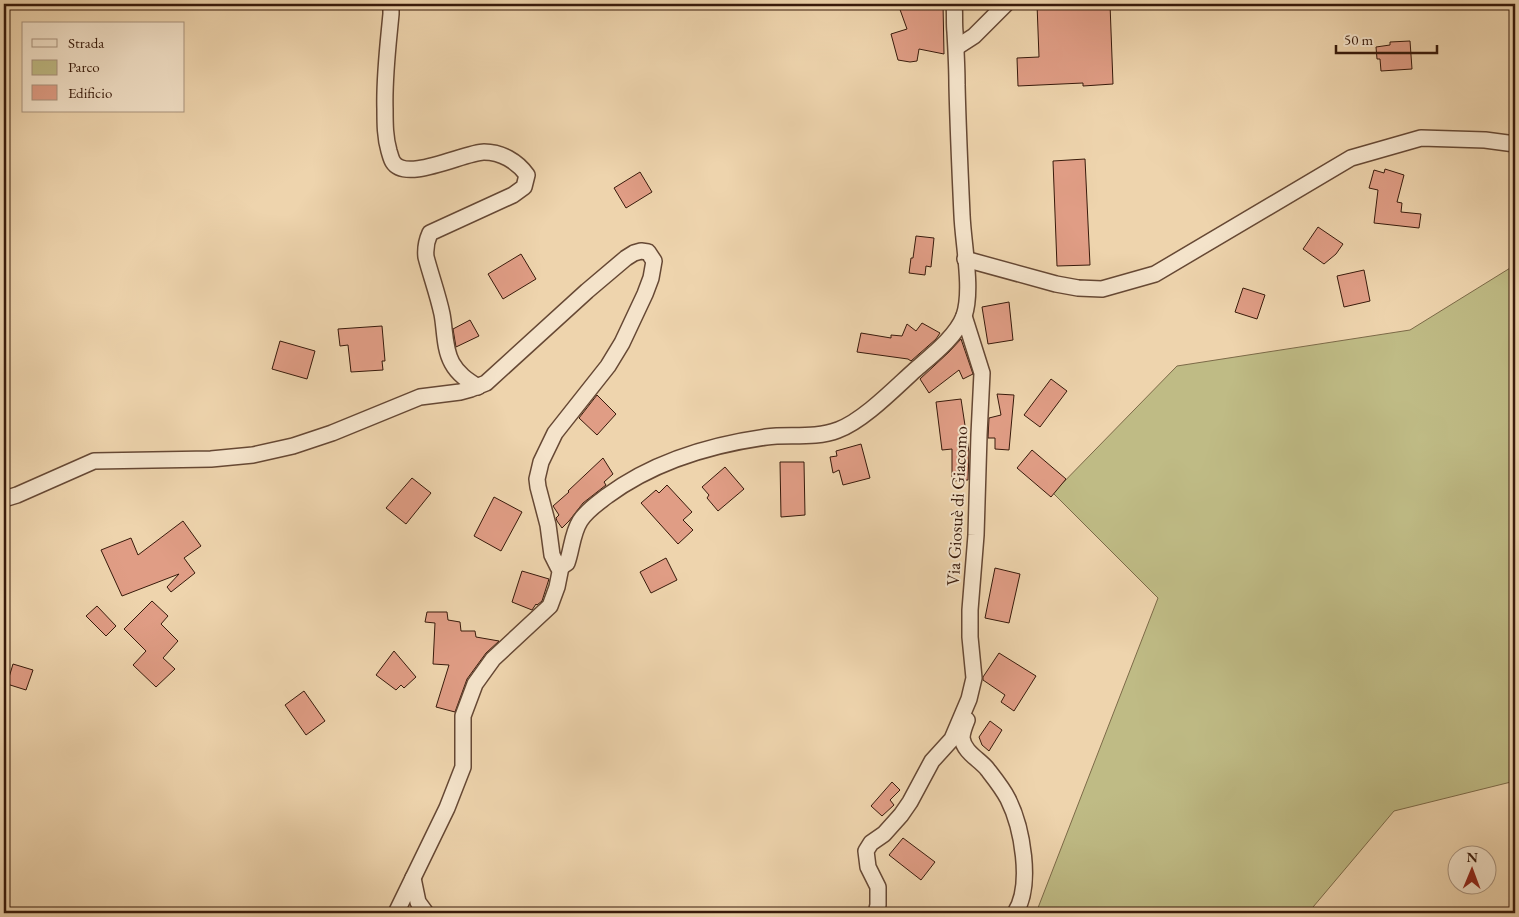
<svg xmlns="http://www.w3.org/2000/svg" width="1519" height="917" viewBox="0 0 1519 917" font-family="'EB Garamond',serif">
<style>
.green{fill:#bfbb85;stroke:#7c6a48}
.building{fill:#e09d85;stroke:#381a0b}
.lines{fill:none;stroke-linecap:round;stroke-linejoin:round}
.minor-casing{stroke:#664834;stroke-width:18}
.minor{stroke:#f4e3ca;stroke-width:15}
.labels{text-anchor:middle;stroke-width:4;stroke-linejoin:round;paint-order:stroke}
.street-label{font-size:18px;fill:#381a0b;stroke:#f4e3ca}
</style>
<rect width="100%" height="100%" fill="#eed4ad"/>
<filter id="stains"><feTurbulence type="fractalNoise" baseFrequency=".004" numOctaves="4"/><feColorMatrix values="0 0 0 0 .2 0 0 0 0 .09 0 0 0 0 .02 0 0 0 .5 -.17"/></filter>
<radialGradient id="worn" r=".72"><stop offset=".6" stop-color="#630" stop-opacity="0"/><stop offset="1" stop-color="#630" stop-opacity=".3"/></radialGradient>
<!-- green -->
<path class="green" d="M1515,265V781L1394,811L1308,913H1036L1158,598L1053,493L1177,366L1410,330Z"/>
<!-- building -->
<g class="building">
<path d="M898,4H943L944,54L919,49L917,61L910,62L898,60L891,34L907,29Z"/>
<path d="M1037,4H1110L1113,84L1083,86V83L1018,86L1017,58L1039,57Z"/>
<path d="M1410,41L1412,69L1381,71L1380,59H1377L1376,47L1390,45V42Z"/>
<path d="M1085,159L1090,265L1057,266L1053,161Z"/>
<path d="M1385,169L1404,175L1397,202L1402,203L1401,212L1421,214L1419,228L1374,223L1378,190L1369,188L1374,170L1384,173Z"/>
<path d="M640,172L652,192L626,208L614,188Z"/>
<path d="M1318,227L1343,244L1336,254L1324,264L1303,249Z"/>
<path d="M916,236L934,238L931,267L926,266L925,275L909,273L911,258H913Z"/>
<path d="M521,254L536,279L503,299L488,274Z"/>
<path d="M1364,270L1370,301L1344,307L1337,276Z"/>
<path d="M1243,288L1265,295L1257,319L1235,312Z"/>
<path d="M1009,302L1013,340L988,344L982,307Z"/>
<path d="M470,320L479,336L456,347L453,329Z"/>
<path d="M922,323L940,333L936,339L911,361L908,359L857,352L861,333L891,338V335L902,336L907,324L916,331Z"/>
<path d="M382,326L385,361H382L383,370L351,372L348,345L340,346L338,329Z"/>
<path d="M961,339L973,374L963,379L959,370L929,393L920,379L949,352Z"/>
<path d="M280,341L315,351L307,379L272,369Z"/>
<path d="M1051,379L1067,391L1040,427L1024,415Z"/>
<path d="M997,394L1014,395L1009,450L995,449V438H988L989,418L1001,415Z"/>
<path d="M597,395L616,414L597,435L579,418Z"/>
<path d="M961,399L969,452L968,480L952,481V449L942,450L936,402Z"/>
<path d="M861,444L870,478L843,485L839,470L833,473L830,457L837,456L836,451Z"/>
<path d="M1032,450L1066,479L1051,497L1017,468Z"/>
<path d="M603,458L613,474L604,482L606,485L583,503L569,521L562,528L557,521L556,518L559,515L553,506L569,492L568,491Z"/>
<path d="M780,462H804L805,515L781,517Z"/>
<path d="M725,467L744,489L718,511L707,498L709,495L702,487Z"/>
<path d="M412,478L431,493L406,524L386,508Z"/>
<path d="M667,485L692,512L683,520L693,530L678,544L641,503L656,490L659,493Z"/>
<path d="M494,497L522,512L501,551L474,536Z"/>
<path d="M183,521L201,546L184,558L195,573L171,592L167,587L179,574L122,596L101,550L131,538L138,555Z"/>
<path d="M666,558L677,580L651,593L640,572Z"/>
<path d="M995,568L1020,574L1009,623L985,618Z"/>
<path d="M522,571L549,579L542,601L537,605L536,604L532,610L512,602Z"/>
<path d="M152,601L168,616L161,624L178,641L163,658L175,669L156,687L133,665L146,651L124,629Z"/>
<path d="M97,606L116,626L106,636L86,616Z"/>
<path d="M427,612H447L448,620L460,622L461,631H475L476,637L499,641L486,653L467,679L455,712L436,707L449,665L433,664L435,623L425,622Z"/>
<path d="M394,651L416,677L404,688L401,685L396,690L376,675Z"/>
<path d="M999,653L1036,676L1014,711L1001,702L1005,695L983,680V677Z"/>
<path d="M13,664L33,670L26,690L7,684Z"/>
<path d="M304,691L325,721L306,735L285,705Z"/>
<path d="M990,721L1002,730L989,751L982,745L979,737Z"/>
<path d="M892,782L900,790L890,800L894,805L882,816L871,806Z"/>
<path d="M903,838L935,862L921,880L889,855Z"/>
</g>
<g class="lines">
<!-- minor casing -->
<g class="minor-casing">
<g id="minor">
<path d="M391,4V14C388,46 384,77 385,109C385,124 385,137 389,151C390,154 391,159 393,162C406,183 465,152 484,152C501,152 517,161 527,175L524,187L513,195L430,233C426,242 425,248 426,257C431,276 438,295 442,314C445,329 444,349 452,363C458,374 467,380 478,387"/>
<path d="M957,47L974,36L1006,4"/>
<path d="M965,259L1056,284L1078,288L1102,289L1155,274L1351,158L1421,138L1485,140L1515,144"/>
<path d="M4,499L17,495L94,461L211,459L253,455L293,446L332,433L420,397L460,392L471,389L486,383L587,291L626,258L634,253L641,251L648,252L654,261L651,278L645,294L622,343L608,366L555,433L541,462L537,479L538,487L548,525L552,555L558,567H561L567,563C572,549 572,534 580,521C587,510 598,503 607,496C653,462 709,445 766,437C789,434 815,439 838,430C863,421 895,388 915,370C931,356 956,337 964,316C973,290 963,243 962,215C960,172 958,128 957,85C957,67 956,50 955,32C954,23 955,13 954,4"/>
<path d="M967,720C965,725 962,733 962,738C964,753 981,760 988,770C995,779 1003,789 1008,799C1022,827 1033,885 1015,913"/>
<path d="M413,878L418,902L426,913"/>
<path d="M396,913L447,808L463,767V716L475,684L493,659L550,606L557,587L561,567"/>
<path d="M876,913L878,905V887L868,867L866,851L871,843L884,834L901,815L910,802L932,761L952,739L969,699L974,678L970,637V610L976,535L979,435L982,373L964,316"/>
</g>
</g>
<!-- minor -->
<use href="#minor" class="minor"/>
</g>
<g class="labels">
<!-- street labels -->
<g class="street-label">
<text transform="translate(957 506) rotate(-87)" y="6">Via Giosuè di Giacomo</text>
</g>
</g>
<!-- margin -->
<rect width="1519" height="917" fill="none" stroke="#eed4ad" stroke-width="20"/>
<rect x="5" y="5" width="1509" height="907" fill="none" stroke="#381a0b" stroke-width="2.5"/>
<rect x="10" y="10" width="1499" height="897" fill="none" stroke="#381a0b"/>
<!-- legend -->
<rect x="22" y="22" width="162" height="90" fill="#f4e3ca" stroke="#a9937e"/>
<rect x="32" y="39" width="25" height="8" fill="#f4e3ca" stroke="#a9937e"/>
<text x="68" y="48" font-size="15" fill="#381a0b">Strada</text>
<rect x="32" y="60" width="25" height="15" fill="#bfbb85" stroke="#a9937e"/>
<text x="68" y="72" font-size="15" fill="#381a0b">Parco</text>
<rect x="32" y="85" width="25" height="15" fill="#e09d85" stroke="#a9937e"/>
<text x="68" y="98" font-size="15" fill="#381a0b">Edificio</text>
<!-- north arrow -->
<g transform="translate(1472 870) rotate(1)"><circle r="24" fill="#f4e3ca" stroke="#a9937e"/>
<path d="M0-4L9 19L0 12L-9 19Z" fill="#8f2418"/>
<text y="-8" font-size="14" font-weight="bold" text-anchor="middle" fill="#381a0b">N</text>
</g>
<!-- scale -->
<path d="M1336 45v8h101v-8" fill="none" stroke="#381a0b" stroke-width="2.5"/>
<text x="1344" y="45" font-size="15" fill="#381a0b" stroke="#f4e3ca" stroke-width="4" paint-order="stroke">50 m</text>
<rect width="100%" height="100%" filter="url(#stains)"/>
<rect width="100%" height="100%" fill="url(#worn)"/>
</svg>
